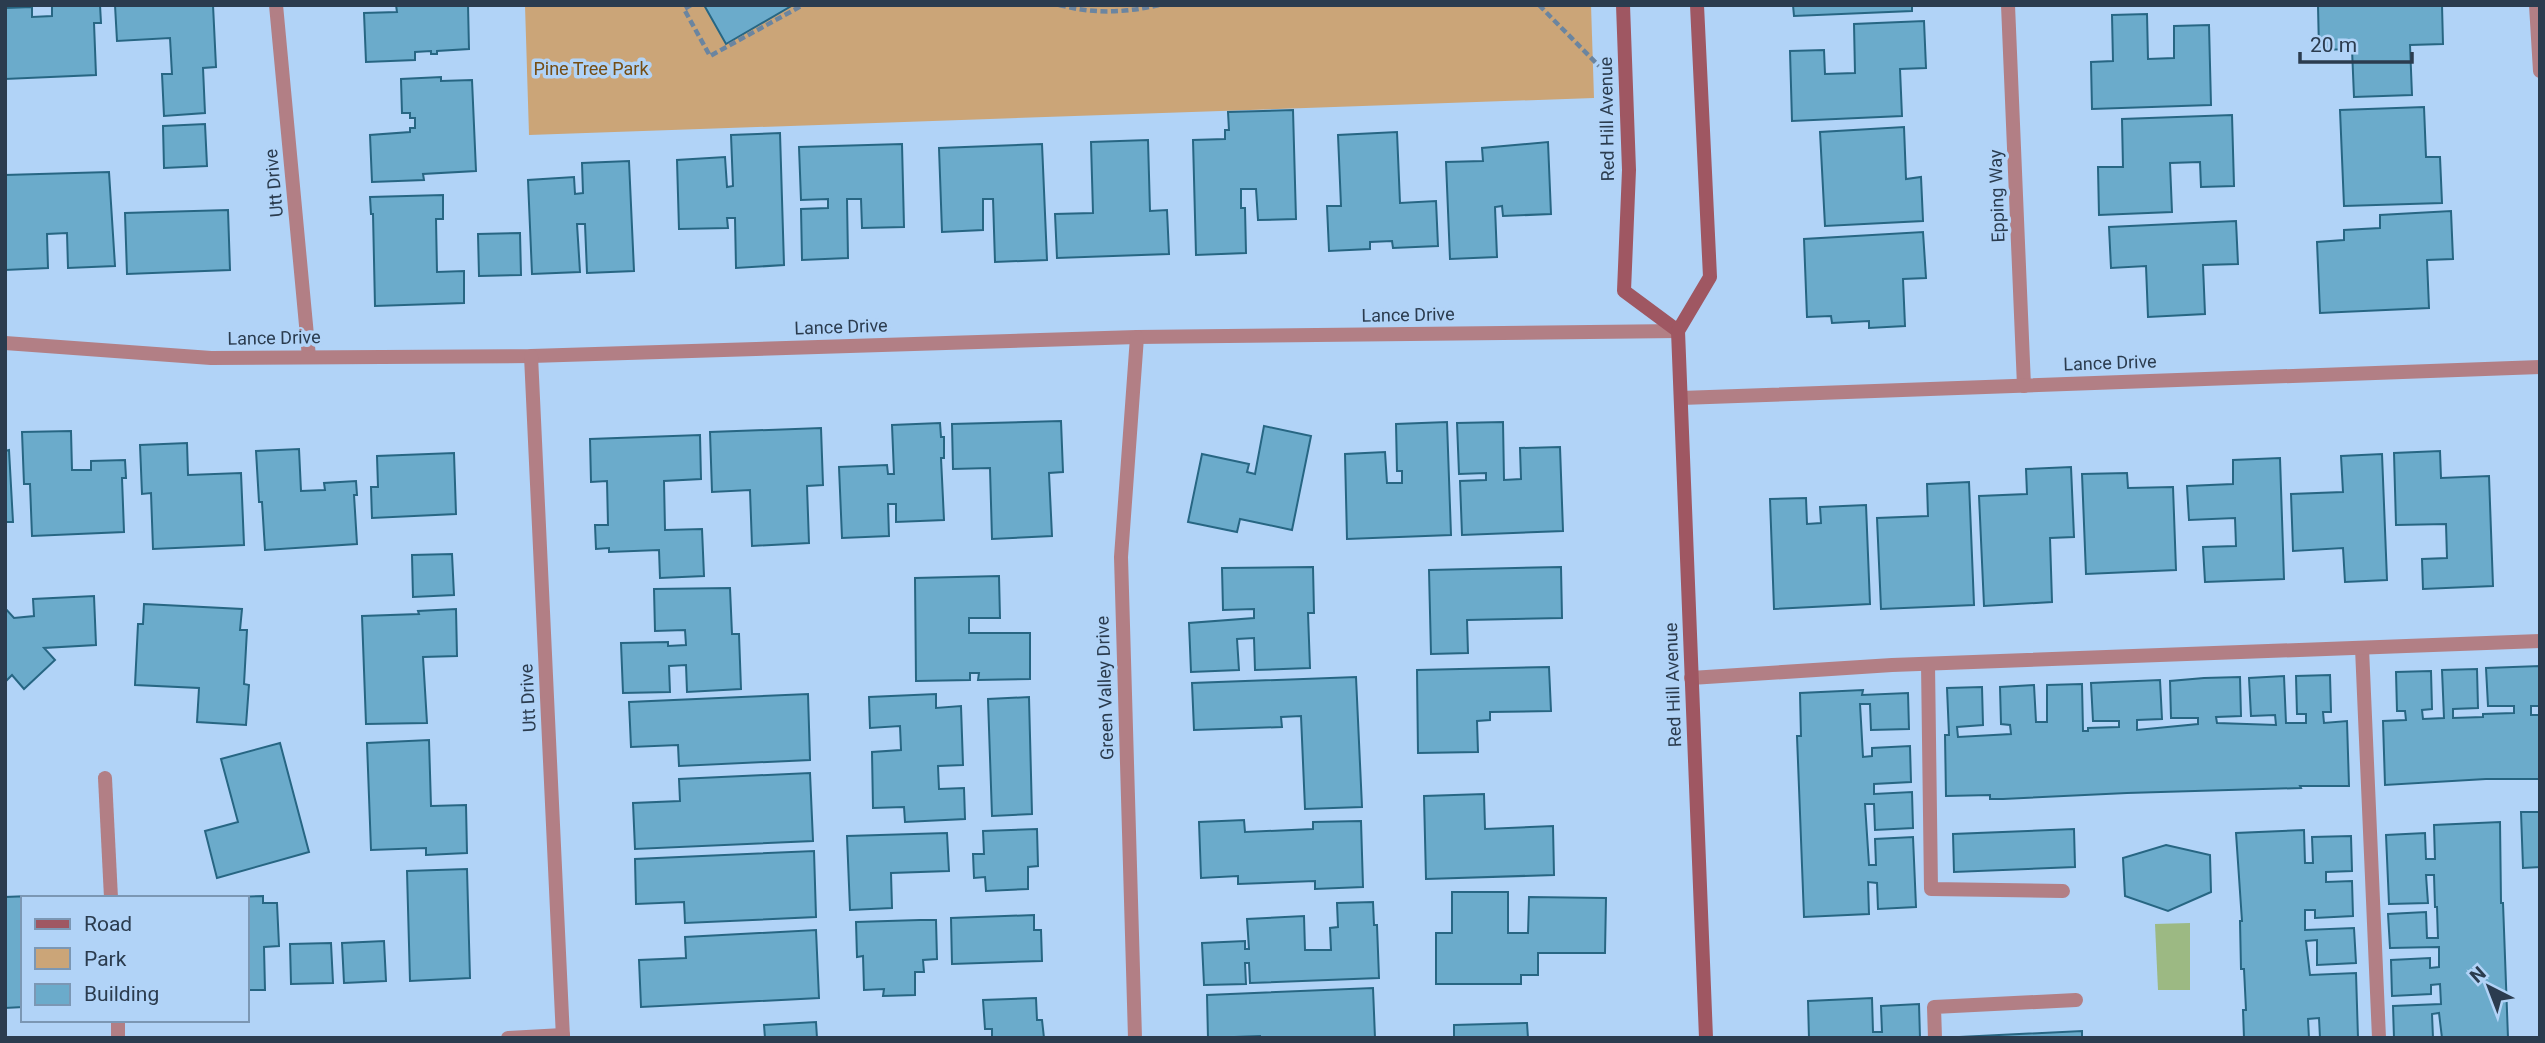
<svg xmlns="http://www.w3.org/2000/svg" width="2545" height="1043" viewBox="0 0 2545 1043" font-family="Roboto,sans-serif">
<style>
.green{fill:#cba578}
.water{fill:#9cb983}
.building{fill:#6babcb;stroke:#276683;stroke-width:2}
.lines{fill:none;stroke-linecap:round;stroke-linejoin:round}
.path{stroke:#6b85a0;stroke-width:4.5;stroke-dasharray:7 3.5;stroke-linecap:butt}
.lane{stroke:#b27f85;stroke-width:14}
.street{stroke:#b27f85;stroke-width:14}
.secondary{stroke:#9f5762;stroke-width:14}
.labels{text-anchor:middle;stroke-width:7;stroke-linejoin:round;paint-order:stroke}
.park-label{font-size:18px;fill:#754d13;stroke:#b1d3f7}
.street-label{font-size:18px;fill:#2b3c4f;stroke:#b1d3f7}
</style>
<rect width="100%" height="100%" fill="#b1d3f7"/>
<!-- green -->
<path class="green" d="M525,5H1591L1594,98L529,135Z"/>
<!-- water -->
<path class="water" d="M2190,923V990H2158L2155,924Z"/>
<!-- building -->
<g class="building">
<path d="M52,5H100L101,23H94L96,75L5,79V8L32,7V17L52,16Z"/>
<path d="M115,5H213L216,67L203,68L205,113L164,116L162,74H172L170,38L117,41Z"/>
<path d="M396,5H468L469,49L437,51V54H431V51L415,52V60L366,62L364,13L397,12Z"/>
<path d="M704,5H793L726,44Z"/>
<path d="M1793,5H1912V11L1794,16Z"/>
<path d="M2442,5L2443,44L2410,45L2412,95L2354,97L2352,49L2319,50L2318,6Z"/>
<path d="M2147,14L2148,59L2174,58V26L2209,25L2211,105L2092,109L2091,62L2113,61L2112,15Z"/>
<path d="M1924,21L1926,68L1900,69L1902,116L1792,121L1790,51L1824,50L1825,74L1855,73L1854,24Z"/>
<path d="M441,77V81L472,80L476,171L423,174L424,180L372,182L370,135L410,132V128H415V118H410V113H402L401,79Z"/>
<path d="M2424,107L2426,157H2440L2442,203L2344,206L2340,110Z"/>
<path d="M1293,110L1296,219L1258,220L1256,189H1241V208H1245L1246,253L1196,255L1193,140L1225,139V130H1229L1228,112Z"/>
<path d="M2232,115L2234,186L2201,187L2200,162L2170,163L2172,212L2099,215L2098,167H2123L2122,119Z"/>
<path d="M205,124L207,166L164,168L163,126Z"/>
<path d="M1904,127L1906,179L1921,177L1923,221L1825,226L1820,132Z"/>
<path d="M1397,132L1400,203L1436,201L1438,246L1393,248L1392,241L1370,242V249L1329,251L1327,206H1341L1338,135Z"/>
<path d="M780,133L784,265L736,268L735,218H727L728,228L679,229L677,160L725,157L727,187L733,186L731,135Z"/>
<path d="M1148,140L1150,211L1167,210L1169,254L1057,258L1055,214L1093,213L1091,142Z"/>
<path d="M1548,142L1551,214L1503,216L1502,206L1495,207L1497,257L1450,259L1446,162L1483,161L1482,148Z"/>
<path d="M902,144L904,227L862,228L861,199H847L848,258L802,260L801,209L828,208V199L801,200L799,147Z"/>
<path d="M1042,144L1047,260L995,262L993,199H983V230L942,232L939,148Z"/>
<path d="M629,161L634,271L587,273L585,224H577L580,272L532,274L528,180L574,177L575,194L583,193L582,163Z"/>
<path d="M109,172L115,266L68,268L67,233L47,234L48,268L5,270V175Z"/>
<path d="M443,195V219H436L437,272L464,271V303L375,306L373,214H371L370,197Z"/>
<path d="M228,210L230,270L127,274L125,213Z"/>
<path d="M2451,211L2453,259L2427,260L2429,308L2320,313L2317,242L2344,240V230L2380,228V215Z"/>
<path d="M2236,221L2238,264L2203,265L2205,314L2148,317L2146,266L2111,268L2109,227Z"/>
<path d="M1923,232L1926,278L1903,279L1905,326L1869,328V321L1832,323L1831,316L1807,317L1804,239Z"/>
<path d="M520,233L521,275L479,276L478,234Z"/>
<path d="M1061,421L1063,472L1049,473L1052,536L992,539L990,468L953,469L952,424Z"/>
<path d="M1447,422L1451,535L1347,539L1345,454L1385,452L1387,483H1402V471H1397L1396,424Z"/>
<path d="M1503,422L1504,480L1521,479L1520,448L1560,447L1563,531L1462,535L1460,481L1486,480V473L1459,474L1457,423Z"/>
<path d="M940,423L941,437H944V458H941L944,520L896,522V504H888L889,536L842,538L839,467L887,465L888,474H894L892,425Z"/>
<path d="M1264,426L1311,436L1292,530L1240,519L1237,532L1188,522L1202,454L1249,464L1247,472L1255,474Z"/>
<path d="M821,428L823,485L807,486L809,543L752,546L750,490L712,492L710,432Z"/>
<path d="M71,431L72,470H91V461L125,460L126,478H122L124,532L32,536L30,484H24L22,432Z"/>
<path d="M700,435L701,479L664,481L665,530L702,529L704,576L660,578L659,550L609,552V548L596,549L595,525H608L607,481L591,482L590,439Z"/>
<path d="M187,443L188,475L241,473L244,545L153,549L151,493L142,494L140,445Z"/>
<path d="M299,449L301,491L325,490L324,483L356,481L357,495H354L357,544L265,550L262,502H259L256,451Z"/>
<path d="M9,450L13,522H5V451Z"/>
<path d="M2440,451L2441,478L2489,476L2493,586L2423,589L2422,559L2447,558L2446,524L2396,525L2394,453Z"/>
<path d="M454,453L456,514L372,518L371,487H378L377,456Z"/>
<path d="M2382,454L2387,580L2345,582L2343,548L2293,551L2291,494L2343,492L2341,456Z"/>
<path d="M2280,458L2284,579L2205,582L2203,547L2236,546L2235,518L2189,520L2187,486L2233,484V460Z"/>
<path d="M2071,467L2074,537L2050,538L2052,602L1984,606L1979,496L2027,494L2026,469Z"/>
<path d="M2127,473L2128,488L2173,487L2176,570L2086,574L2082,474Z"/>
<path d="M1969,482L1974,605L1881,609L1877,518L1928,516L1927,484Z"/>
<path d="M1806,498L1807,524L1821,523L1820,507L1866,505L1870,604L1774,609L1770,499Z"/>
<path d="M452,554L454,595L413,597L412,555Z"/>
<path d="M1313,567L1314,613H1308L1310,668L1255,670L1254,638L1237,639L1239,670L1191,672L1189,623L1254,618V609L1223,610L1222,568Z"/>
<path d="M1561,567L1562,618L1467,620L1468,653L1431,654L1429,570Z"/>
<path d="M999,576L1000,618H969V633H1030V679L978,680L979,673H970V680L916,681L915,578Z"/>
<path d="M730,588L732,634H739L741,689L687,692L686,665L669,666L670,692L623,693L621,643L668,642V646L686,645L685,630L655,631L654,589Z"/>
<path d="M94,596L96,645L44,648L55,660L24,689L12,675L5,682V608L14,618L34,616L33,599Z"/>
<path d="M144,604L242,609L240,630H247L244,684L249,685L246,725L197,722L199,688L135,685L138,624H143Z"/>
<path d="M456,609L457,656L423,657L427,723L366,724L362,616L419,614L418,611Z"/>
<path d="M2540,666V706H2531V715H2540V779H2486L2385,785L2383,721L2406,720L2405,711H2397L2396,672L2431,671L2432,709L2422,710L2423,719L2444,718L2442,670L2477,669L2478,708L2453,709V718L2483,717V714L2514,713V706H2488L2486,668Z"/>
<path d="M1549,667L1551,711L1490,712V720L1477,721L1478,752L1418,753L1417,670Z"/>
<path d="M2330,675L2331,712H2323L2324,723L2347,721L2349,786H2300L2301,788L2127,793L2003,799H1990V795L1946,796L1945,735H1949L1947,688L1982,687L1983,725L1957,727L1958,737L2011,734L2010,725L2001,724L2000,687L2034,685L2036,722H2047V685L2082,684L2083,731H2088V728L2119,727V721H2093L2091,683L2160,680L2162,719L2137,720V730L2198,724V718H2171L2170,681L2204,678L2240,677L2241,716L2216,717L2217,723L2276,725L2275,715L2251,716L2249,678L2284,676L2286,723H2306V714H2297L2296,676Z"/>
<path d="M1356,677L1362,807L1305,809L1301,716L1281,717L1282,727L1194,730L1192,683Z"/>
<path d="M1863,690L1862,695L1908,693L1909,729L1871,730L1870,704H1860L1863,757L1872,756V748L1910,746L1911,782L1874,784V794L1912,792L1913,828L1875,830L1874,804H1865L1869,865H1876L1875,839L1913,837L1916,907L1878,909L1877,883L1868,882L1869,914L1804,917L1797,736H1801L1800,693Z"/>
<path d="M808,694L810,760L679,766L678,745L631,747L629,702Z"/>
<path d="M936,694V708L961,706L963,765L938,766L939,789L964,788L965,819L905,822L904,807L873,808L872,752L901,750L900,726L870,728L869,697Z"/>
<path d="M1029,697L1032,814L992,816L988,699Z"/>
<path d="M429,740L431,806L466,805L467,853L426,855V848L371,850L367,743Z"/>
<path d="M280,743L309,852L217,878L205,831L238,822L221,759Z"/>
<path d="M810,773L813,841L635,849L633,803L680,801L679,779Z"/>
<path d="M1484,794L1485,829L1553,826L1554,875L1426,879L1424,796Z"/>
<path d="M2521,812H2540V867L2523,868Z"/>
<path d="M1244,820L1245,832L1313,829V822L1361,821L1363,887L1315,889V881L1238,884V876L1201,878L1199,822Z"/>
<path d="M2500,822L2501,903H2503L2508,1038H2442L2439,1013L2432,1014L2433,1038H2394L2393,1006L2441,1004L2440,984L2431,985V994L2392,996L2391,960L2430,958V968L2439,967V947L2390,948L2388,914L2426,912L2427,938H2438L2437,907H2435L2434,875H2426L2428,903L2389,904L2386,835L2425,833L2426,859H2435L2434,825Z"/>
<path d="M1037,829L1038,866L1028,867V889L986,891L985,877L974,878L973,854H984L983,831Z"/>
<path d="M2074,829L2075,867L1954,872L1953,834Z"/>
<path d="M2304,830L2305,863H2313L2312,837L2351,836L2352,871L2326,872V882L2352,881L2353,916L2315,918V910H2305V930L2354,928L2356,963L2317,965V940L2306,941L2310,975L2356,973L2358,1038H2320L2319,1018L2308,1019L2309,1038H2244L2243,1010H2246L2244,969H2241L2240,921H2242L2236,833Z"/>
<path d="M947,833L949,871L891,873L892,908L850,910L847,836Z"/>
<path d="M2166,845L2210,855L2211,892L2168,911L2125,896L2123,858Z"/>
<path d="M814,851L816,917L685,923L684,902L636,904L635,859Z"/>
<path d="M467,869L470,978L410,981L407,871Z"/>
<path d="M1452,892H1508V933H1528L1529,897L1606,898L1605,953H1538V975H1521V984H1436V933H1452Z"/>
<path d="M30,896L23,898V1007L5,1008V897Z"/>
<path d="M263,896V903H277L279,946L264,947L265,990H247V898H205Z"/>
<path d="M1373,902L1374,925H1377L1379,978L1250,983L1249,963H1245L1246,984L1204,985L1202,943L1245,941V949H1249L1247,919L1304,916L1305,950H1331L1330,928L1338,927L1337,903Z"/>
<path d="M1034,915V930H1041L1042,961L952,964L951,918Z"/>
<path d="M920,920H936L937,959L923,960L924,972H915V995L883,996L884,989L864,990L863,956L857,957L856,922Z"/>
<path d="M816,930L819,998L641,1007L639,960L686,958L685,937Z"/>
<path d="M384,941L386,981L344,983L342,943Z"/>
<path d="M331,943L333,983L291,984L290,944Z"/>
<path d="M1373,988L1375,1038H1260V1036L1208,1038L1207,995Z"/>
<path d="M1036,998L1037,1020H1042L1044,1038H999L992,1037V1029H985L983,1000Z"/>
<path d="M1872,998L1873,1032H1882L1881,1006L1919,1004L1920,1038H1809L1808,1001Z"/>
<path d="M816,1022L817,1038H765L764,1025Z"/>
<path d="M1527,1023L1528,1038H1454V1025Z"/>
<path d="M2082,1031V1038H1960V1037Z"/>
</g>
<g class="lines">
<!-- path -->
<g class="path">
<path d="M691,5L684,9L710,56L803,5"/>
<path d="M1059,5C1094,14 1124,13 1159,5"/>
<path d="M1539,5L1599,66"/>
</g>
<!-- lane -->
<g class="lane">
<path d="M2362,648L2379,1038"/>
<path d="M1928,664L1931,889L2063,891"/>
<path d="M1691,678L1892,665L2540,641"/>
<path d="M1935,1038L1934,1007L2076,1000"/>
</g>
<!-- street -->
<g class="street">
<path d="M276,5L309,357"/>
<path d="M2008,5L2024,386"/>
<path d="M2536,5L2540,71"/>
<path d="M5,343L211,358L531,356L1137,337L1678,331"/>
<path d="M531,356L563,1038"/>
<path d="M1681,398L2540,367"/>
<path d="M105,778L111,898"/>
<path d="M118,1020V1038"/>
<path d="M508,1038L563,1035"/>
<path d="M1135,1038L1121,557L1137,337"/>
</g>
<!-- secondary -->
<g class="secondary">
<path d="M1623,5L1629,170L1624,291L1678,331"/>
<path d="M1697,5L1710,277L1678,331L1706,1038"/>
</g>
</g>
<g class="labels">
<!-- park labels -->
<g class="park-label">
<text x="591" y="75">Pine Tree Park</text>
</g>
<!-- street labels -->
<g class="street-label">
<text transform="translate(1607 119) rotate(-91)" y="6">Red Hill Avenue</text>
<text transform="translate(274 183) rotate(-95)" y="6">Utt Drive</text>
<text transform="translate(1997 196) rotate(-92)" y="6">Epping Way</text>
<text transform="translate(1408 315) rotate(-1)" y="6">Lance Drive</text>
<text transform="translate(841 327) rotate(-2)" y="6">Lance Drive</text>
<text transform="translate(274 338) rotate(-1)" y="6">Lance Drive</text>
<text transform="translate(2110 363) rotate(-2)" y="6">Lance Drive</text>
<text transform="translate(1673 685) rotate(-92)" y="6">Red Hill Avenue</text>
<text transform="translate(1105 688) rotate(-92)" y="6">Green Valley Drive</text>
<text transform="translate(528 698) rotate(-93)" y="6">Utt Drive</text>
</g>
</g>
<!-- border -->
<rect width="2545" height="1043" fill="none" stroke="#2b3c4f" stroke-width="14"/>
<!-- legend -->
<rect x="21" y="896" width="228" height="126" fill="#b1d3f7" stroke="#7b97b4" stroke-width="2"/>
<rect x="35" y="919" width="35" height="10" fill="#9f5762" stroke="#7b97b4" stroke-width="2"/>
<text x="84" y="931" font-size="21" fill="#2b3c4f">Road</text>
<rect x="35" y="948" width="35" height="21" fill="#cba578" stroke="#7b97b4" stroke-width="2"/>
<text x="84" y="966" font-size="21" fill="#2b3c4f">Park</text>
<rect x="35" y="984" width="35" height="21" fill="#6babcb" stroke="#7b97b4" stroke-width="2"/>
<text x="84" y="1001" font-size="21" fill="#2b3c4f">Building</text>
<!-- north arrow -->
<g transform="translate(2489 987) rotate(318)" stroke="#b1d3f7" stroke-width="5" paint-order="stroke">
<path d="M0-5L12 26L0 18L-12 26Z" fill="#2b3c4f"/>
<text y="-10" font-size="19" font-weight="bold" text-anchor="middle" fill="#2b3c4f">N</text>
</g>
<!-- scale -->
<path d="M2300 52v10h112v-10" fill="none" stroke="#2b3c4f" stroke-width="3.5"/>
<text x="2310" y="52" font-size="21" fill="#2b3c4f" stroke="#b1d3f7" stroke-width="5" paint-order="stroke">20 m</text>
</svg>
